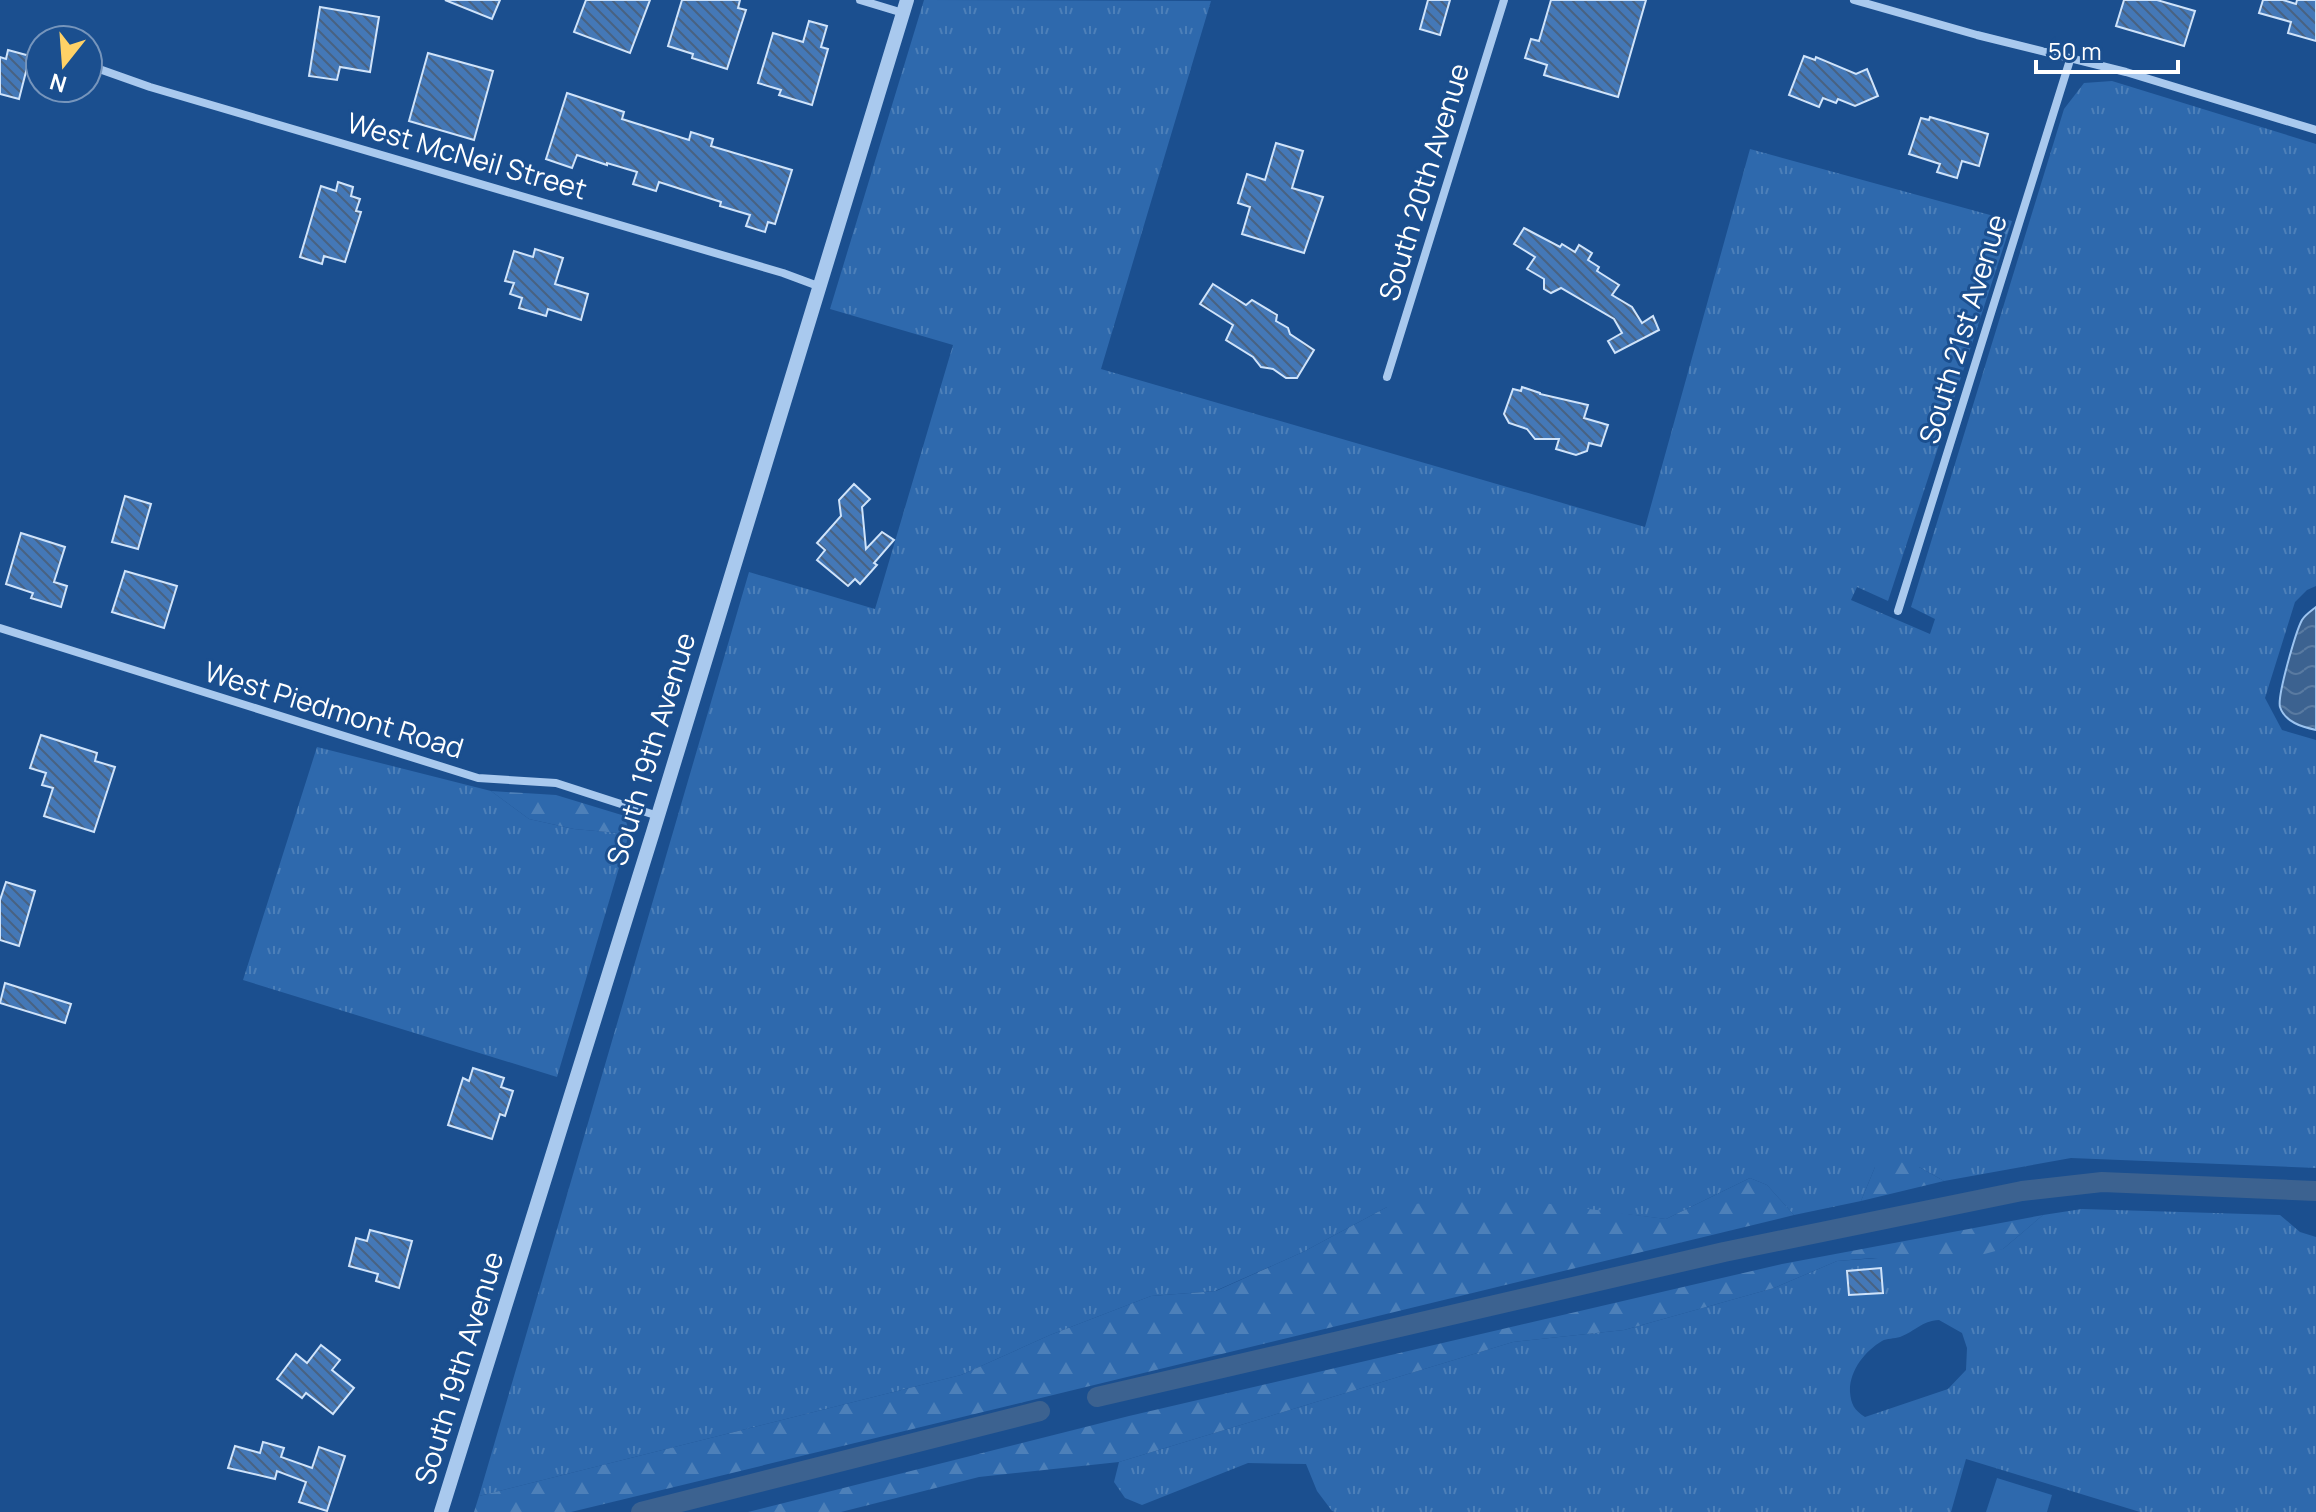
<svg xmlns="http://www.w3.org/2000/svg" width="2316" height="1512" viewBox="0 0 2316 1512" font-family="Manrope,sans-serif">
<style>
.grass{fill:url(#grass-tufts);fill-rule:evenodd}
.forest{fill:url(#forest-firs)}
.pitch{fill:#2e69ad}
.water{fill:url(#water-waves);stroke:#9cc4f0;stroke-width:2}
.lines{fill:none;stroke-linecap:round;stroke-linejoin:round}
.canal{stroke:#3c6290;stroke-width:20}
.building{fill:url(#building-back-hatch);stroke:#cfe3fa;stroke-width:2}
.minor{stroke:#a9c9ee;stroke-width:8}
.tertiary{stroke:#a9c9ee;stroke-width:14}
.labels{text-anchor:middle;stroke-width:6;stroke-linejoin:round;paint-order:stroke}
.street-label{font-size:28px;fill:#fff;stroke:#1b4f8f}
</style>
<defs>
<pattern id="grass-tufts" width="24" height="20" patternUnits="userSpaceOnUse" patternTransform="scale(2)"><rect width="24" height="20" fill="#2e69ad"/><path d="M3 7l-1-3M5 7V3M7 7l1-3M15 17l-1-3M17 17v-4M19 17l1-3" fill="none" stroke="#4d80b9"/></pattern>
<pattern id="forest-firs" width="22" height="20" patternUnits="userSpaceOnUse" patternTransform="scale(2)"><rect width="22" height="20" fill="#2e69ad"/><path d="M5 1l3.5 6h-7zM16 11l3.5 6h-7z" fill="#4d80b9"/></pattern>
<pattern id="water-waves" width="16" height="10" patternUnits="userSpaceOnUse" patternTransform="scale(2)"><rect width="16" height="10" fill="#3c6290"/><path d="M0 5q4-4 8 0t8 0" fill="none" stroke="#597aa1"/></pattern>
<pattern id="building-back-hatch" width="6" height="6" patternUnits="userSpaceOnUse" patternTransform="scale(2)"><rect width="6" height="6" fill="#4478b7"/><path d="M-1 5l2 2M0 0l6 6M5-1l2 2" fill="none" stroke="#486282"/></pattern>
</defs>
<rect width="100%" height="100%" fill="#1b4f8f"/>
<!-- grass -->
<g class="grass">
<path d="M924,0L1211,1L1101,369L1645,527L1750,149L2012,221L1888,601L1857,587L1851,600L1930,634L1935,619L1911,607L2064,109L2084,83L2112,81L2316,144V586L2307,590L2295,602L2265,698L2282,730L2316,740V1168L2071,1158L1944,1181L1919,1167H1875L1861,1201L1794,1215L1767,1185L1750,1178L1666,1219L1625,1214L1387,1207L1303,1252L1215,1291L1151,1296L1050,1335L961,1375L479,1496L749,572L875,609L953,345L830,309Z"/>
<path d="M317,747L491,791L529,819L574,829L629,834L557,1077L243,980Z"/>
<path d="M2082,1209L2280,1215L2300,1232L2316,1237V1512H2140L1966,1459L1951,1512H1335L1332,1511L1317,1491L1306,1464L1248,1463L1142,1505L1125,1498L1114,1482L1119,1462L1513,1342L1624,1330L1774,1288L1837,1261L2003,1249L2043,1215ZM1939,1320L1962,1333L1967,1348L1966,1370L1948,1389L1865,1417C1854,1410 1851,1404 1850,1392C1849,1371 1865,1351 1882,1341C1887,1338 1894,1339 1900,1337C1916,1331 1921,1321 1939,1320Z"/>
</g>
<!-- forest -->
<g class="forest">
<path d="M491,791L556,795L625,816L629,834L574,829L529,819Z"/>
<path d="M1889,1159L1919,1167L1944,1181L1861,1201L1875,1167Z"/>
<path d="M1750,1178L1767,1185L1794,1215L571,1512H474L479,1496L961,1375L1050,1335L1151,1296L1216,1291L1303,1252L1387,1207L1489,1196L1666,1219Z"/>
<path d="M2043,1215L2003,1249L1951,1263L1873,1258L1837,1261L1774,1288L1624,1330L1513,1342L1119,1462L979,1477L841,1512H748L1129,1416L1782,1264Z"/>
</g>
<!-- pitch -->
<path class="pitch" d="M1997,1478L2052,1495L2047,1512H1986Z"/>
<!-- water -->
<path class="water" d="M2316,607V730C2302,727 2285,722 2280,707C2277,696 2296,631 2302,620C2305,615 2311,611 2316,607Z"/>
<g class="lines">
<!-- canal -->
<g class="canal">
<path d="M1097,1397L1724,1252L2022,1191L2102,1182L2316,1191"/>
<path d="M641,1512L1040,1411"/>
</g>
</g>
<!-- building -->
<g class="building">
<path d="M445,0H500L492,19Z"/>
<path d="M586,0H650L630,53L574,32Z"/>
<path d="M682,0H740L738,8L746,10L727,69L692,58L693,54L668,46Z"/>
<path d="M1428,0H1450L1440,35L1420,29Z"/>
<path d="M1551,0H1646L1618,97L1544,75L1547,65L1525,58L1531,39L1539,41Z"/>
<path d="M2124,0H2157L2195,11L2184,46L2116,26Z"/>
<path d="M2263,0H2283L2296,4L2297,0H2316V41L2288,33L2291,22L2259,13Z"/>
<path d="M320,7L379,17L370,72L340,67L337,80L309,76Z"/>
<path d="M809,21L827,26L821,47L828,49L812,105L779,95L781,90L758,83L773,33L803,42Z"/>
<path d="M8,50L30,56L19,99L0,94V57L6,59Z"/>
<path d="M428,53L493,71L474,140L409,121Z"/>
<path d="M1804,56L1815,60L1816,57L1856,74L1867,69L1878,96L1855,106L1838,99L1836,103L1823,98L1819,107L1789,95Z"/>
<path d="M567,93L624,112L622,119L689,140L691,132L713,139L711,146L792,170L775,224L768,222L765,232L746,226L750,215L720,206L721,202L659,182L656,191L633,184L637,172L607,163V165L577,155L572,168L546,159Z"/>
<path d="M1930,117L1988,134L1979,166L1962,161L1957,178L1937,172L1940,164L1909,154L1921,118L1929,120Z"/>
<path d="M1276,143L1303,151L1292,188L1323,197L1304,253L1242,234L1250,207L1238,203L1247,174L1265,180Z"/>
<path d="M338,182L353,187L351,196L360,199L356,211L361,212L345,262L324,256L322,264L300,257L321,186L336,191Z"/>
<path d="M1524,228L1560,247L1562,244L1575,252L1579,245L1592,253L1588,260L1599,267L1597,271L1619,285L1612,295L1632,307L1642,323L1653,316L1659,330L1615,353L1608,341L1622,333L1614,319L1561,288L1551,293L1544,289V279L1527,269L1535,257L1514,244Z"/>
<path d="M535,249L563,258L555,284L588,294L581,320L548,309L546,316L519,308L522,298L510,294L514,283L505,281L514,251L533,257Z"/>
<path d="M1213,284L1246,305L1252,300L1277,315L1276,321L1288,328L1290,334L1314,350L1297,378H1286L1273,369L1261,367L1253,357L1226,340L1233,325L1200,304Z"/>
<path d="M1522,387L1540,393V394L1588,405L1584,418L1608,425L1601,446L1589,443L1587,451L1576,455L1556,449L1559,439H1535L1527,429L1509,423L1504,414L1513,389L1521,391Z"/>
<path d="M854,484L870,499L862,507L866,549L882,532L894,540L874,563L877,565L860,584L855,579L848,586L817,560L825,550L817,543L841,516L839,500Z"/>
<path d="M125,496L151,504L138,549L112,542Z"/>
<path d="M21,533L65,547L54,582L67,586L61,607L31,598L33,593L6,584Z"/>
<path d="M125,571L177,586L164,628L112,612Z"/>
<path d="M41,735L97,753L95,761L115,767L94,832L44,816L53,788L42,785L46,773L30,768Z"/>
<path d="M6,882L35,891L19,946L0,940V900Z"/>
<path d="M5,983L71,1004L65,1023L0,1003Z"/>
<path d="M473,1068L504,1078L501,1087L513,1091L505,1116L500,1114L492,1139L448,1125L463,1078L469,1081Z"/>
<path d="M370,1230L412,1241L399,1288L376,1281L378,1274L349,1266L356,1238L367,1241Z"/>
<path d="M1881,1268L1883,1293L1849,1295L1847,1271Z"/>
<path d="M321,1345L340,1360L332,1370L354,1388L333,1414L306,1393L302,1398L277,1379L296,1354L307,1363Z"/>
<path d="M263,1442L284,1448L281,1457L312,1468L319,1447L345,1456L327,1511L299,1502L306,1482L277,1471L275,1479L228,1468L235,1446L260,1453Z"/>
</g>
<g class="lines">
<!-- minor -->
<g class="minor">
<path d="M860,0L903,13"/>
<path d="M1854,0L1977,35L2126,72L2316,130"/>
<path d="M102,70L150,87L783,273L818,286"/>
<path d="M1387,377L1504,0"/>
<path d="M1898,611L2070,60"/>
<path d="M0,628L478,778L556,783L658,816"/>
</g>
<!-- tertiary -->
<path class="tertiary" d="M441,1512L653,832L907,0"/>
</g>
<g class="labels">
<!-- street labels -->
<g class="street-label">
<text transform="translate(467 156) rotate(16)" y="10">West McNeil Street</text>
<text transform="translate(1424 182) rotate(-73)" y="10">South 20th Avenue</text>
<text transform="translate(1963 329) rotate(-73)" y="10">South 21st Avenue</text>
<text transform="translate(334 710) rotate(17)" y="10">West Piedmont Road</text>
<text transform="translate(651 749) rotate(-73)" y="10">South 19th Avenue</text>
<text transform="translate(459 1368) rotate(-73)" y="10">South 19th Avenue</text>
</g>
</g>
<!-- north arrow -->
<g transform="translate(64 64) rotate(197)"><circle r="38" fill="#1b4f8f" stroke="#7695bc" stroke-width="2"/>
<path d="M0-6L14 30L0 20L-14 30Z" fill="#ffd166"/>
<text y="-12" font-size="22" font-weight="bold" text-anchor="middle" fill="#ffffff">N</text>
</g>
<!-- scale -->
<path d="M2036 60v12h142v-12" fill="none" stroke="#ffffff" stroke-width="4"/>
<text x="2048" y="60" font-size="24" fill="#ffffff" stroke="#1b4f8f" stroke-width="6" paint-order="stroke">50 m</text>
</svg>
